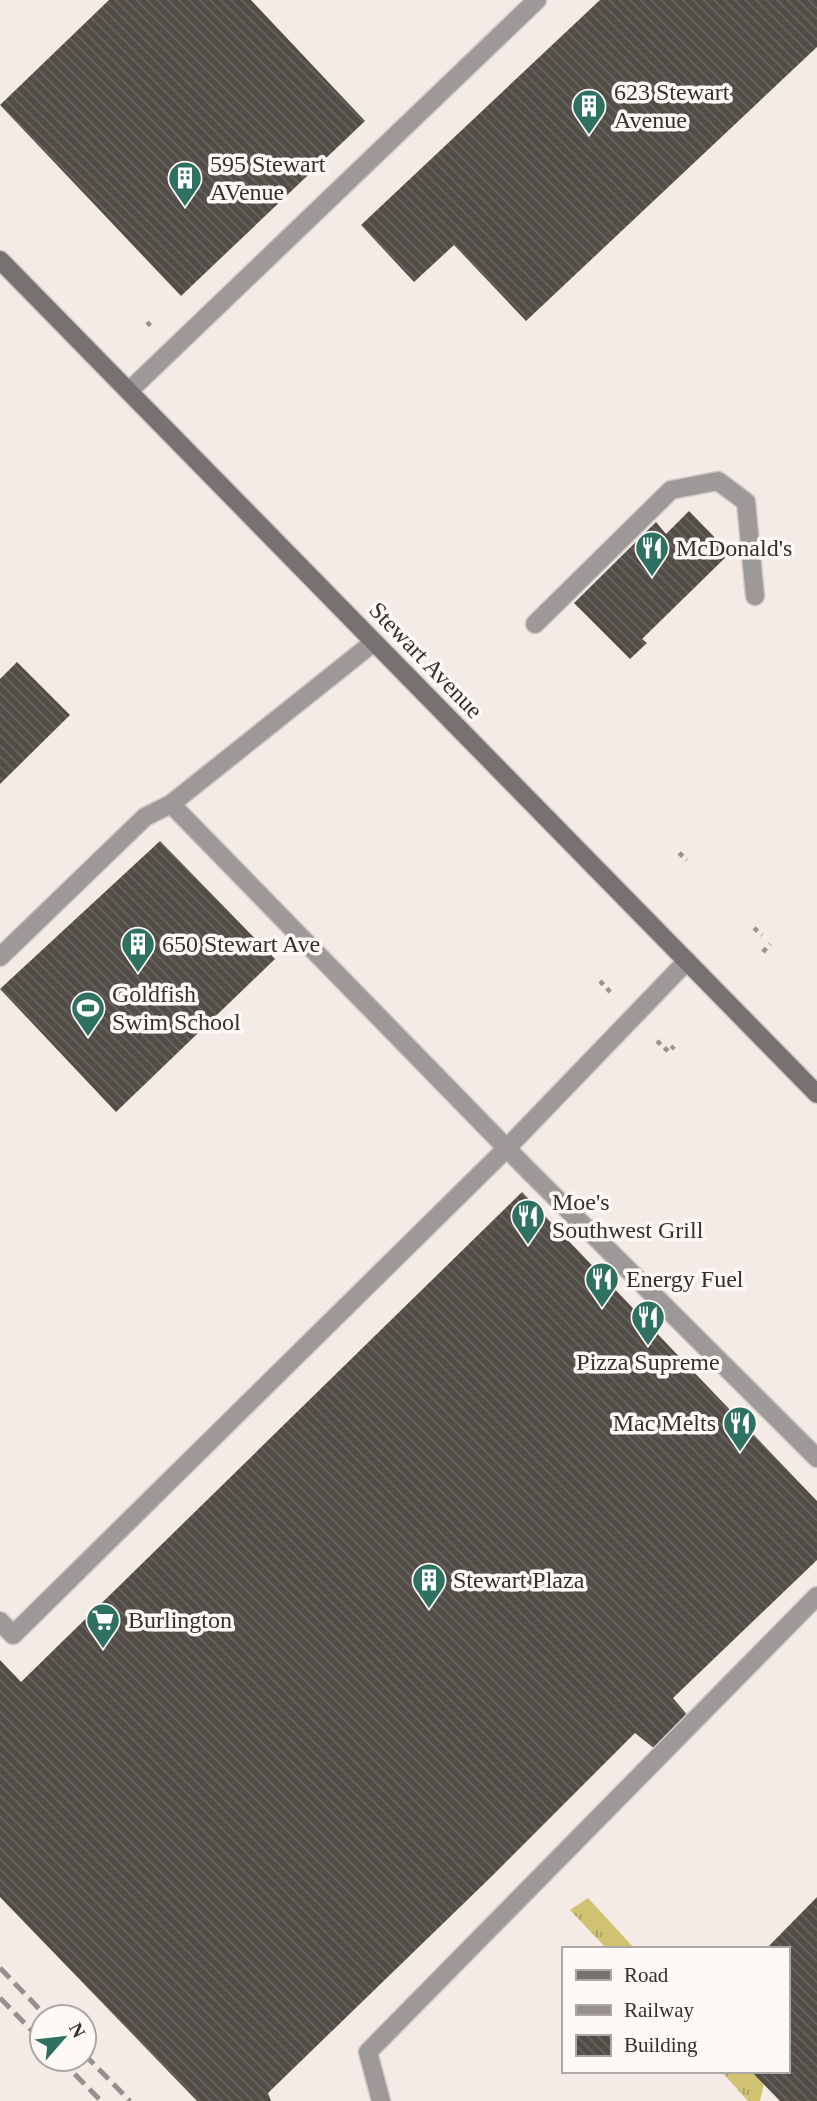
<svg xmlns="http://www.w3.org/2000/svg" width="817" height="2101" viewBox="0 0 817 2101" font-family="Georgia,serif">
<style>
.grass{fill:url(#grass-tufts)}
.building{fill:url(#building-back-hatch)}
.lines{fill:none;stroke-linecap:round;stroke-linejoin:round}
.service-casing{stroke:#d1c9c5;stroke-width:21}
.secondary-casing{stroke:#d1c9c5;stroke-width:21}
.path{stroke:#9a9490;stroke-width:4.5;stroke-dasharray:5 5;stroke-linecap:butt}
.service{stroke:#9e9999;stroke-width:18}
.secondary{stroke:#787171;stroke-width:18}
.rail{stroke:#968f8c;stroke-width:5;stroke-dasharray:14 7;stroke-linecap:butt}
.labels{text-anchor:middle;stroke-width:7;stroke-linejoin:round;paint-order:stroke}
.poi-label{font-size:24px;fill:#332f2e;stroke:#fef9f6;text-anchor:start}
.street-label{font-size:24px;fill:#332f2e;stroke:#fef9f6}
</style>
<defs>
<pattern id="grass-tufts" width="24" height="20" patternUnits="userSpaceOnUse" patternTransform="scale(1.75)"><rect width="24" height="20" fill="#d0c271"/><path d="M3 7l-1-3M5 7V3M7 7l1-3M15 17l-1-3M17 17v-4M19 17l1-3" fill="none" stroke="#a99e5d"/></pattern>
<pattern id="building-back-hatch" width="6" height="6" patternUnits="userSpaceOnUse" patternTransform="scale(1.75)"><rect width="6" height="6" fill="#524d47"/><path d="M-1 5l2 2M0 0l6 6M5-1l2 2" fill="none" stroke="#68645f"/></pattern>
</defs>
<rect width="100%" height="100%" fill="#f4ebe6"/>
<!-- grass -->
<g class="grass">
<path d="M588,1898L635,1949H607L570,1910Z"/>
<path d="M721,2071H753L764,2083L760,2101H748Z"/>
</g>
<!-- building -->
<g class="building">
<path d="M109,0H251L365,121L181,296L0,105Z"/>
<path d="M600,0H817V47L526,321L454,245L414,282L361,225Z"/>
<path d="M689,511L730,553L642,639L647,643L630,659L574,603L656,522L666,534Z"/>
<path d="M17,662L70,715L0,784V679Z"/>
<path d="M160,841L275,959L116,1112L0,989Z"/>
<path d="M522,1192L817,1501V1560L673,1698L689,1717L655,1749L635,1733L490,1878L268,2093L271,2101H197L0,1897V1660L21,1682Z"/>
<path d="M817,1897V2101H780L751,2071H787V1949H766Z"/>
</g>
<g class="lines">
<!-- service casing -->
<g class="service-casing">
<g id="service">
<path d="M129,391L537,0"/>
<path d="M535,624L671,490L718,481L746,502L755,596"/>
<path d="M171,804L527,1169L817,1458"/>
<path d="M0,957L145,817L171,804L374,642"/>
<path d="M0,1621L13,1635L507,1148L687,961"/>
<path d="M381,2101L368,2052L817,1596"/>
</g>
</g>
<!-- secondary casing -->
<g class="secondary-casing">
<path id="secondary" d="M0,260L817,1094"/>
</g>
<!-- path -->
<g class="path">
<path d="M147,322L151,326"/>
<path d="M679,853L687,860"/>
<path d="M754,928L762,935"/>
<path d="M763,952L770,944"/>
<path d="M600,981L613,995"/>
<path d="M657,1041L669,1052L674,1046"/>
</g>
<!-- service -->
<use href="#service" class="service"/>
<!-- secondary -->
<use href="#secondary" class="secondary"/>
<!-- rail -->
<g class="rail">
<path d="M0,1968L47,2017"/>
<path d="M0,1998L42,2041"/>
<path d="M84,2054L130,2101"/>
<path d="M60,2059L101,2101"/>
</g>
</g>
<!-- icons -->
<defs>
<g id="building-pin" transform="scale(1.75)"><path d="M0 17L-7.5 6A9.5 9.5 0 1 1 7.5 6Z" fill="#2f7161" stroke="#fef9f6"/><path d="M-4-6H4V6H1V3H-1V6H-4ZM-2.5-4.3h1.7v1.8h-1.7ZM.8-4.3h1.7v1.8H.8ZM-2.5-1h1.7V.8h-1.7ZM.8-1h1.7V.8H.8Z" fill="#fff"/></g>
<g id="restaurant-pin" transform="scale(1.75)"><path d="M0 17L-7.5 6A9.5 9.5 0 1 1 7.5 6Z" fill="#2f7161" stroke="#fef9f6"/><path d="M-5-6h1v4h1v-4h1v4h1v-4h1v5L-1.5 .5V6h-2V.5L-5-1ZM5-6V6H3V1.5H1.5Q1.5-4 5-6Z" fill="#fff"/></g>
<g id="stadium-pin" transform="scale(1.75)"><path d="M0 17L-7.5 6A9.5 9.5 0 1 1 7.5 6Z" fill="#2f7161" stroke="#fef9f6"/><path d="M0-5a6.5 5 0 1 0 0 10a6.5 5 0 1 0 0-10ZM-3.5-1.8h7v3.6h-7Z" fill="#fff"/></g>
<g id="supermarket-pin" transform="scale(1.75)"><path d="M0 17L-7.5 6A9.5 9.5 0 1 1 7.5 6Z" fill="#2f7161" stroke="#fef9f6"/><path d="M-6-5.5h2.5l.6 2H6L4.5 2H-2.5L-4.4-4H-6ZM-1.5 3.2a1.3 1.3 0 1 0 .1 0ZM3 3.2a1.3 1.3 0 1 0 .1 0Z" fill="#fff"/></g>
</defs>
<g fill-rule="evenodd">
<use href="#building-pin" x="589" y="106"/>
<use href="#building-pin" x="185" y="178"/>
<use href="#restaurant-pin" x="652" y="548"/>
<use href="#building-pin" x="138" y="944"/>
<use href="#stadium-pin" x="88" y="1008"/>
<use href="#restaurant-pin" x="528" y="1216"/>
<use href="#restaurant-pin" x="602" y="1279"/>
<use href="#restaurant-pin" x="648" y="1317"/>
<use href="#restaurant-pin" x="740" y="1423"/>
<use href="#building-pin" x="429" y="1580"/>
<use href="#supermarket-pin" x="103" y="1620"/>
</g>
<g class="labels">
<!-- poi labels -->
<g class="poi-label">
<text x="614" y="100">623 Stewart<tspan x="614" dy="28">Avenue</tspan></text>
<text x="210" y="172">595 Stewart<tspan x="210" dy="28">AVenue</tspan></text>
<text x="676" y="556">McDonald's</text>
<text x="162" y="952">650 Stewart Ave</text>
<text x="112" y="1002">Goldfish<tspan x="112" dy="28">Swim School</tspan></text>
<text x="552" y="1210">Moe's<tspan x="552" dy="28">Southwest Grill</tspan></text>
<text x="626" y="1287">Energy Fuel</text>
<text x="648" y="1370" text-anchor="middle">Pizza Supreme</text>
<text x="716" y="1431" text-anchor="end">Mac Melts</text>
<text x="453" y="1588">Stewart Plaza</text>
<text x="128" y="1628">Burlington</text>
</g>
<!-- street labels -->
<g class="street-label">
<text transform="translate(426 660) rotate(46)" y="8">Stewart Avenue</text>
</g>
</g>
<!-- legend -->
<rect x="562" y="1947" width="228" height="126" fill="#fef9f6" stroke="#ada8a6" stroke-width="2"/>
<rect x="576" y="1970" width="35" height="10" fill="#787171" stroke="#ada8a6" stroke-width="2"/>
<text x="624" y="1982" font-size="21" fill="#332f2e">Road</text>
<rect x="576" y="2005" width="35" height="10" fill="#968f8c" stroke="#ada8a6" stroke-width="2"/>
<text x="624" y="2017" font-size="21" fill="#332f2e">Railway</text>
<rect x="576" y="2035" width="35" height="21" fill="url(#building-back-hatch)" stroke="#ada8a6" stroke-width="2"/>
<text x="624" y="2052" font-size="21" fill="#332f2e">Building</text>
<!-- north arrow -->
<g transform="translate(63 2038) rotate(62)"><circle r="33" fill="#fef9f6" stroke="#ada8a6" stroke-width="2"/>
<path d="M0-5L12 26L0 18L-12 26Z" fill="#2f7161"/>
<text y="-10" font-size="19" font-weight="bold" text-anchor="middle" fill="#332f2e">N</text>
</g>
</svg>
